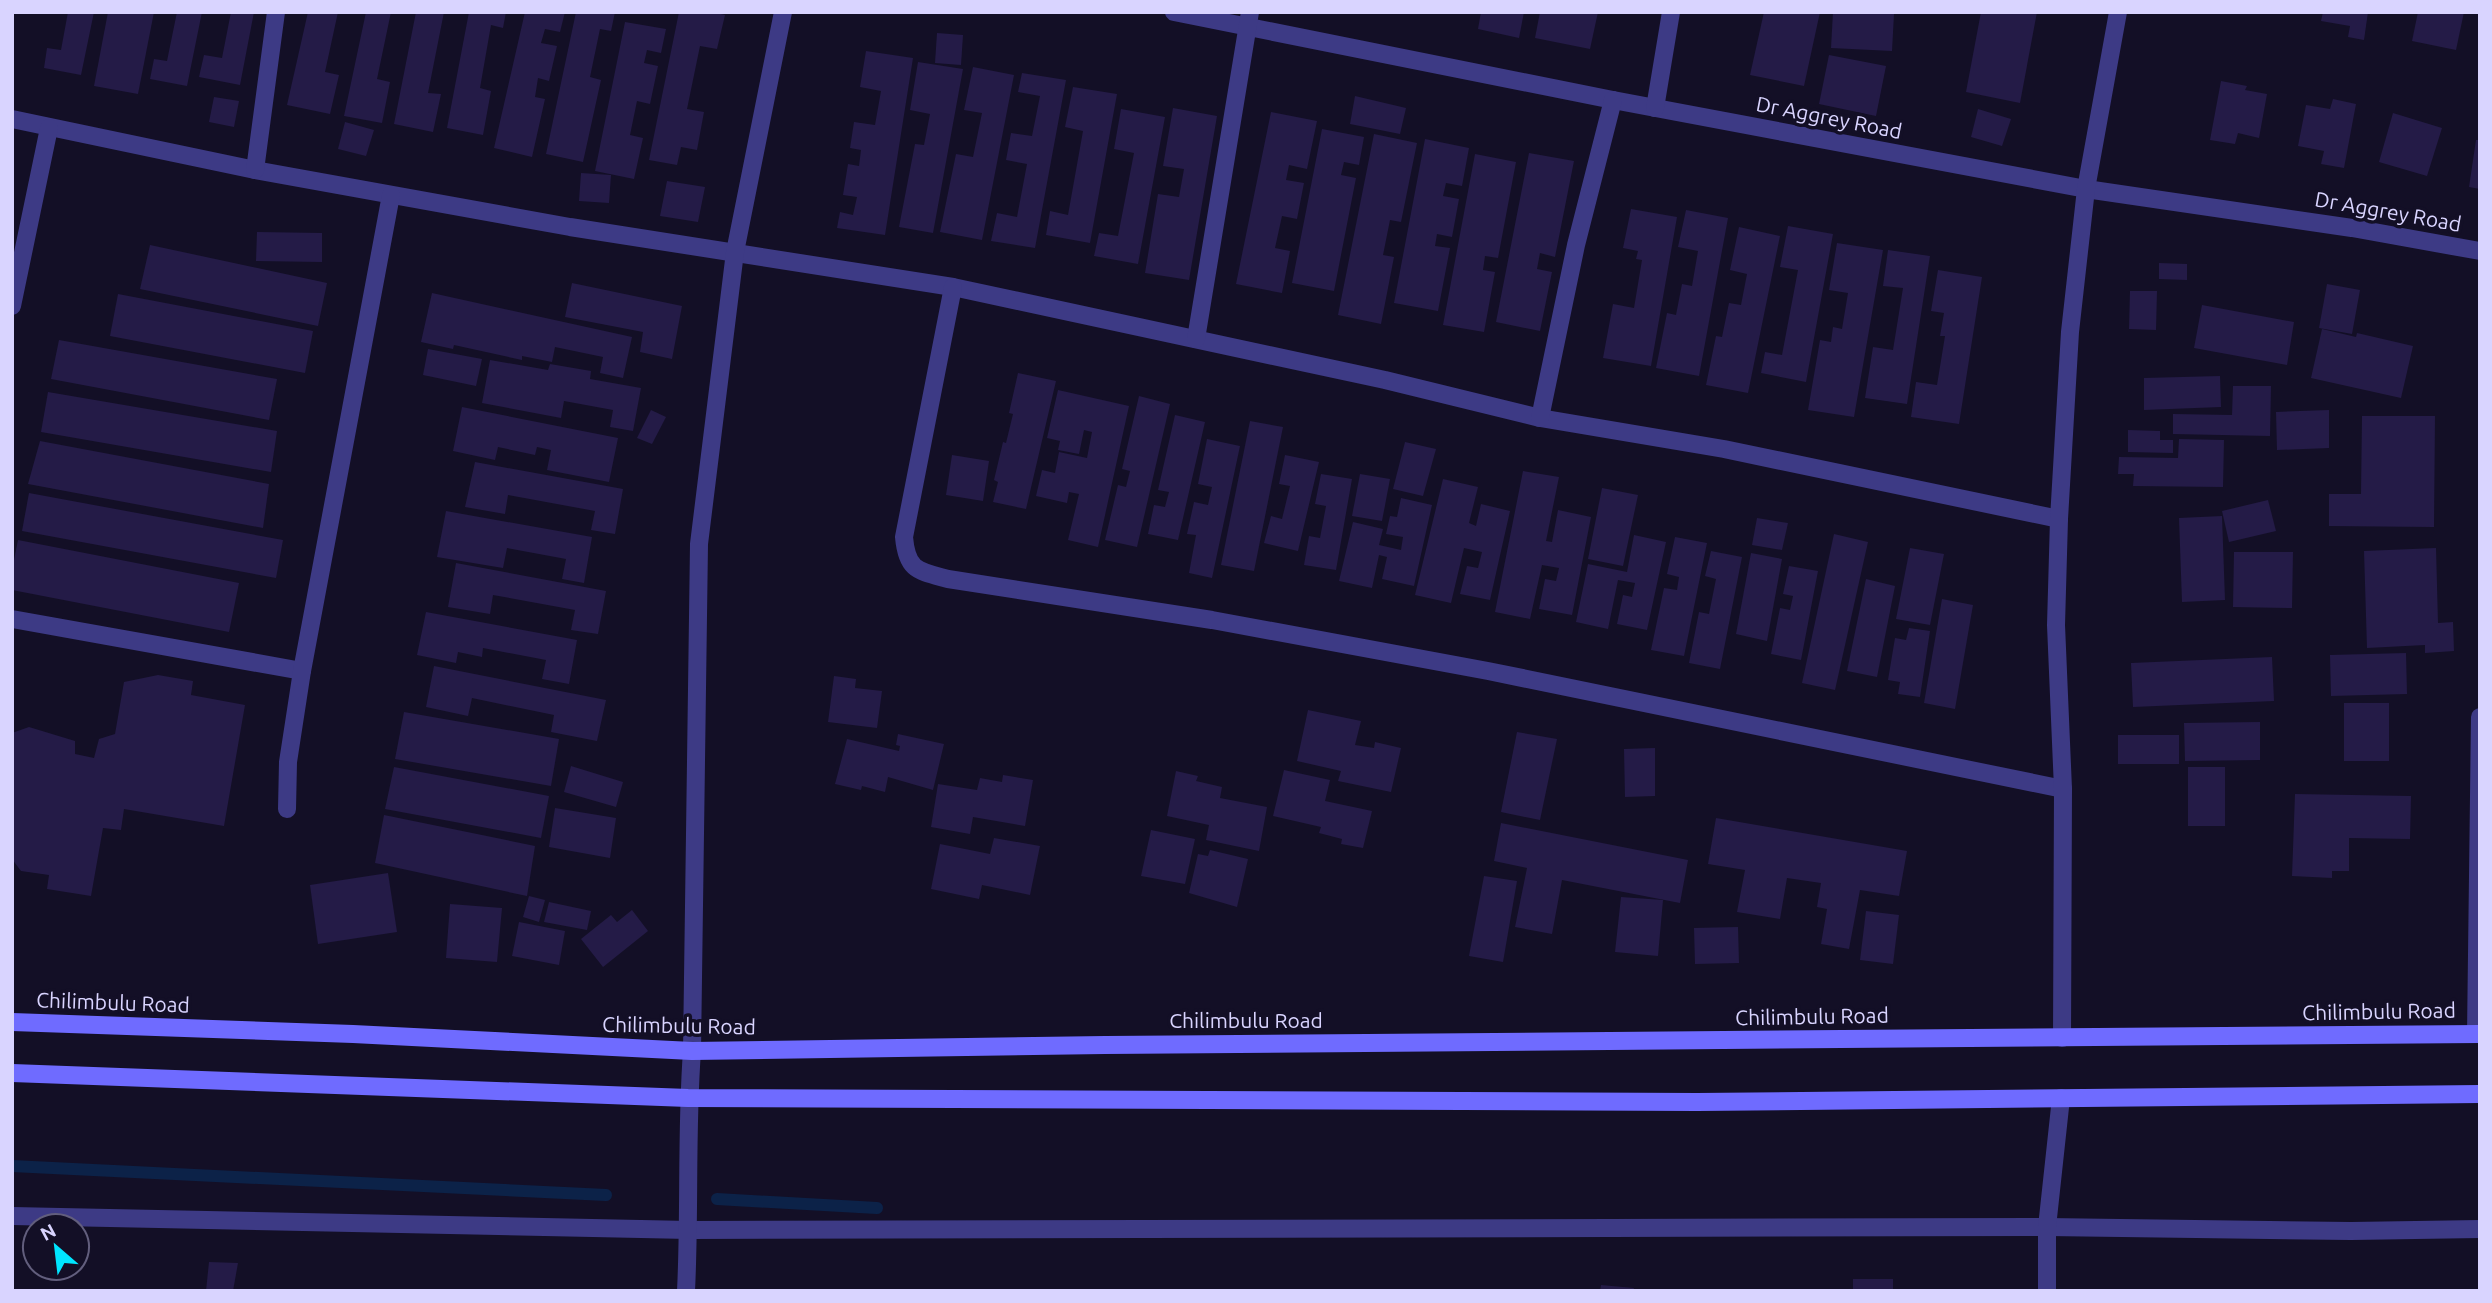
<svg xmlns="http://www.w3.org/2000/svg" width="2492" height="1303" viewBox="0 0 2492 1303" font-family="Ubuntu,sans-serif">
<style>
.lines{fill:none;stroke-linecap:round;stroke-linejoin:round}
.stream{stroke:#0c2248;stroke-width:12}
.building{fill:#241b47}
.street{stroke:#3d3a85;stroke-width:18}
.secondary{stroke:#6f6bff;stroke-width:18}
.labels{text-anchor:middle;stroke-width:7;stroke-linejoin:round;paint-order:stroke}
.street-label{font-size:21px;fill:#d9d4ff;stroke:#130f26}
</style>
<rect width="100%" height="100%" fill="#130f26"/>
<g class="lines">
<!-- stream -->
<g class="stream">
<path d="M12,1166L606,1195"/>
<path d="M717,1199L877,1208"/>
</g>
</g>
<!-- building -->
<g class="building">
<path d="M68,12H94L81,75L44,68L47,48L61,50Z"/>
<path d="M108,12H154L138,94L94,86Z"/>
<path d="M177,12H202L187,86L150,79L154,59L167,61Z"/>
<path d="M231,12H254L240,85L199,77L204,55L222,58Z"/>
<path d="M308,12H338L325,72L339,75L330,114L287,105Z"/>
<path d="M366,12H391L377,79L390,82L382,123L344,116Z"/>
<path d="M416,12H444L428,93L441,94L433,132L394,124Z"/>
<path d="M469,12H506L503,28L491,25L480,88L491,91L483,135L447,128Z"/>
<path d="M525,12H565L560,32L545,29L541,43L557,46L549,81L538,78L535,97L545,99L532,157L494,148Z"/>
<path d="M576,12H615L611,31L600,29L590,77L601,80L583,162L546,154Z"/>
<path d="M679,12H712L725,15L717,49L700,46L687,109L704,112L697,150L681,147L677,165L649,160Z"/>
<path d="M1481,12H1524L1519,38L1478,29Z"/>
<path d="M1540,12H1598L1590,49L1535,38Z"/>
<path d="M1764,12H1820L1804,86L1750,75Z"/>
<path d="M1833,12L1894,14L1892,51L1831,48Z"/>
<path d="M1981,12H2037L2020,103L1966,92Z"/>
<path d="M2323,12H2368L2364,40L2348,37L2350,26L2321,21Z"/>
<path d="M2418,12H2464L2456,50L2412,41Z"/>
<path d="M625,22L666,29L661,53L647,50L644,63L658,66L650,104L637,101L630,135L643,138L634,179L595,171Z"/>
<path d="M937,33L963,35L961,65L935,63Z"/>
<path d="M866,51L913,58L885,235L837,228L840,212L853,215L857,197L843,195L848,164L859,166L861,150L850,148L854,122L875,125L881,91L860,87Z"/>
<path d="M1829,55L1886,66L1876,116L1819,104Z"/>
<path d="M918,62L963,69L933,233L899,227L915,144L924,145L930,114L910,110Z"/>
<path d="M973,67L1014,75L982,240L940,232L956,154L973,157L982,113L964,110Z"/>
<path d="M1022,73L1066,80L1035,248L991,241L997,213L1017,217L1027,164L1006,160L1011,133L1032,136L1040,96L1018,92Z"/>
<path d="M2221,81L2247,86L2245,90L2267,94L2259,138L2238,133L2235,144L2210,140Z"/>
<path d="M1073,87L1117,94L1090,243L1046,235L1050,211L1068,215L1083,131L1065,127Z"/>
<path d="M1355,96L1406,108L1400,134L1350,124Z"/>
<path d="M214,97L239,101L234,127L209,122Z"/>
<path d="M2333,99L2356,104L2344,168L2321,164L2324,151L2298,146L2306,105L2330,109Z"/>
<path d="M1173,108L1217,116L1189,280L1145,273L1158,194L1179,197L1184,169L1163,166Z"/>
<path d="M1121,109L1165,117L1138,264L1094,256L1099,233L1118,236L1134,153L1114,149Z"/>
<path d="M1978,109L2011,119L2002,146L1971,137Z"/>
<path d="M1271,112L1317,121L1307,169L1289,165L1286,180L1304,183L1297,219L1282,216L1275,248L1290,251L1282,293L1236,284Z"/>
<path d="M2393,113L2442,128L2427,176L2379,162Z"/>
<path d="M345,122L374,130L366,156L338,149Z"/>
<path d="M1322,129L1364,137L1359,165L1344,162L1341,175L1356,178L1334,291L1292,283Z"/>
<path d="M1374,134L1417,143L1401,222L1390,220L1383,255L1394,257L1381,324L1338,315Z"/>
<path d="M1425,139L1469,148L1462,186L1446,183L1443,196L1459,199L1452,237L1437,234L1435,246L1450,248L1438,311L1394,303Z"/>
<path d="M2476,140H2480V189L2469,187Z"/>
<path d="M1529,153L1574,161L1555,257L1540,253L1537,269L1552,272L1540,331L1496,322Z"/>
<path d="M1475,154L1516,162L1498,258L1485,256L1483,270L1495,272L1484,332L1443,325Z"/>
<path d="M581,173L611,175L609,203L579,201Z"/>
<path d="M667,181L705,187L698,222L660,216Z"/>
<path d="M1631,209L1677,217L1651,366L1603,358L1613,304L1634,308L1642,260L1636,259L1638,251L1623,248Z"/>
<path d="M1686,210L1728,218L1699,376L1656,368L1667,313L1676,315L1682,284L1692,286L1698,251L1678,247Z"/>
<path d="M1788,226L1833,234L1806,382L1761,373L1765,352L1782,355L1798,270L1780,267Z"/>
<path d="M1739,227L1780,236L1748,393L1706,385L1716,336L1722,337L1729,303L1741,305L1747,274L1730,270Z"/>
<path d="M257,232L322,233V262L256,261Z"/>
<path d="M1837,243L1883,250L1854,417L1808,410L1820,340L1831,342L1833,327L1842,329L1848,293L1829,290Z"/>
<path d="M150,245L327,283L318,326L140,289Z"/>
<path d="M1888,250L1930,256L1907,404L1865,398L1873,347L1893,350L1903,288L1883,286Z"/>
<path d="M2159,263L2187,264V280L2159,279Z"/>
<path d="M1938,270L1982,277L1959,424L1911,417L1916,382L1937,385L1945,336H1940L1944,313L1931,311Z"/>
<path d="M572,283L682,306L672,359L640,352L643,332L565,317Z"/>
<path d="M2327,284L2360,290L2352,334L2319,328Z"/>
<path d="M2130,291H2157L2156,330L2129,329Z"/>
<path d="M432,293L632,337L623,378L600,373L603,357L555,347L552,362L522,356V360L454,345L453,349L421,342Z"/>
<path d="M118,294L313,331L305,373L110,336Z"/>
<path d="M2202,305L2294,322L2287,365L2194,348Z"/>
<path d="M2322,329L2356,337L2357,333L2413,346L2401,398L2311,378Z"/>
<path d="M59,340L277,379L269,420L51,379Z"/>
<path d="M428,349L482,359L476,386L423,375Z"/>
<path d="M490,360L548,370L550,364L591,371L590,379L641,388L633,431L610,427L613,410L564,401L561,418L482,403Z"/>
<path d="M1018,373L1056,381L1026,509L993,502L998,482L994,480L1003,442L1006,443L1013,414L1009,413Z"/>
<path d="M2220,376L2221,407L2144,410V378Z"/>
<path d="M2233,386H2271L2270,436L2173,434V414L2232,415Z"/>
<path d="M1058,390L1129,406L1098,547L1068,540L1079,494L1069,492L1067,503L1036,496L1042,470L1055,473L1059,452L1087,458L1092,432L1084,430L1079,454L1058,450L1060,441L1047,438Z"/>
<path d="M48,392L277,431L271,472L41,432Z"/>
<path d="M1139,396L1170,404L1137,547L1105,540L1118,485L1126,487L1130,471L1122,469Z"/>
<path d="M462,407L618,438L609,482L547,470L551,450L537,447L535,455L498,447L495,460L453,451Z"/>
<path d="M651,410L666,417L652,444L637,438Z"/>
<path d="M2329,410V448L2277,450L2276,412Z"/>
<path d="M1175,415L1205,422L1178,540L1148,534L1154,505L1165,507L1169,492L1158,490Z"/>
<path d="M2362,416H2435L2434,527L2329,526V494H2361Z"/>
<path d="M1250,421L1283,427L1254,571L1221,565Z"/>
<path d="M2128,430L2160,431V440H2173V453L2128,452Z"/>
<path d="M1207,439L1240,446L1212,578L1189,573L1196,535L1187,534L1194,502L1208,505L1212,487L1198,484Z"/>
<path d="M2179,439L2224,440L2223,487L2133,486L2134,474H2118L2119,457L2178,458Z"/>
<path d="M40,441L269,484L263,528L28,484Z"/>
<path d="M1405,442L1436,449L1423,496L1393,489Z"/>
<path d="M952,455L989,461L983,501L946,495Z"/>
<path d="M1285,455L1319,462L1298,551L1264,543L1271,516L1282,519L1290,486L1279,484Z"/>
<path d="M475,462L623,489L615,534L591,530L595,511L508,495L505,514L465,507Z"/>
<path d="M1523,471L1559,477L1546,541L1552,542L1558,510L1591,517L1572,615L1539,609L1545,579L1556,581L1559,568L1542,565L1530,619L1495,612Z"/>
<path d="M1321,474L1352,479L1336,570L1304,565L1309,536L1320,538L1326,506L1315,504Z"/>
<path d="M1360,474L1390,479L1382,521L1352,516Z"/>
<path d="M1443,479L1478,487L1469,523L1476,526L1481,504L1510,511L1490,600L1460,594L1467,566L1478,568L1482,552L1464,548L1451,603L1415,595Z"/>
<path d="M1602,488L1638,495L1623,566L1588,559Z"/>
<path d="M29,493L283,540L276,578L22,531Z"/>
<path d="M1401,498L1432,505L1414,586L1382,579L1387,557L1379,555L1372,588L1339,581L1353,522L1383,529L1379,545L1401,550L1403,537L1386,534L1390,516L1397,517Z"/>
<path d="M2268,500L2276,531L2229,542L2222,511Z"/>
<path d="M446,511L592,537L584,583L562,579L566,559L507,548L503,568L437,557Z"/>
<path d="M2222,516L2225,600L2182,602L2179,518Z"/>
<path d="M1757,518L1788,523L1782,550L1752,545Z"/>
<path d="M1834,534L1868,542L1835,690L1802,683Z"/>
<path d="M1634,535L1666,542L1647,630L1617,624L1623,595L1632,597L1635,583L1618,580L1608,629L1576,622L1588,564L1627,572Z"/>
<path d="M1675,537L1707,543L1684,656L1651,650L1664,588L1677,590L1679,577L1667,574Z"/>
<path d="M18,540L239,583L229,632L12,590V570Z"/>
<path d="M1910,548L1944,554L1930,625L1896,619Z"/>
<path d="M2436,548L2438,623L2453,622L2454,651L2425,653V645L2367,648L2364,551Z"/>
<path d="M1711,551L1742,557L1720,669L1689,663L1699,612L1709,614L1716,579L1705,576Z"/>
<path d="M2234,552H2293L2292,608L2233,607Z"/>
<path d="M1751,553L1782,559L1767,641L1736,634Z"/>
<path d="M456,563L606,591L598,634L571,630L575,610L493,595L490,614L448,607Z"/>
<path d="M1789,566L1818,571L1801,660L1771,654L1780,608L1790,610L1793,596L1783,594Z"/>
<path d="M1866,579L1895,586L1877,677L1847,671Z"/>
<path d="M1942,599L1973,605L1955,709L1924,703Z"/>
<path d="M426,612L577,640L569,684L542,679L546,660L483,648L482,657L458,652L456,663L417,655Z"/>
<path d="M1909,628L1930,631L1920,697L1898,694L1900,682L1888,680L1895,638L1906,640Z"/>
<path d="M2406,653L2407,694L2331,696L2330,655Z"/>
<path d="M2272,657L2274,701L2133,707L2131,663Z"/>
<path d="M434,666L606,700L597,741L551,732L554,715L472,698L468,716L426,707Z"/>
<path d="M158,675L193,681L191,695L245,705L224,826L124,809L121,830L103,828L91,896L47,889L49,875L21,871L12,859V733L29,727L75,741V754L94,758L99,739L115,734L124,682Z"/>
<path d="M834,676L856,679L855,688L882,691L877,728L828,722Z"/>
<rect x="2344" y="703" width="45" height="58"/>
<path d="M1308,710L1361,721L1355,745L1374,748L1375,742L1401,748L1391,792L1338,781L1341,771L1297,761Z"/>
<path d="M404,712L559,739L551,786L395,759Z"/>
<path d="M2260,722V760L2185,761L2184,723Z"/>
<path d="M1517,732L1557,739L1540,820L1501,812Z"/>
<path d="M898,734L944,744L933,790L888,777L885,792L862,786L861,790L835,784L847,739L899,751L900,746L896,745Z"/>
<rect x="2118" y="735" width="61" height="29"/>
<path d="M1655,748V796L1625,797L1624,749Z"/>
<path d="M571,766L623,782L616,807L564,792Z"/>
<path d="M394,767L549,796L541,838L385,809Z"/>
<rect x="2188" y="767" width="37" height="59"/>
<path d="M1284,770L1330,780L1325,801L1372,811L1363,848L1341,844L1342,839L1319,833L1321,827L1273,816Z"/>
<path d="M1176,771L1198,776L1196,781L1222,787L1220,798L1267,807L1259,851L1206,840L1209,825L1167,816Z"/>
<path d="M1003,775L1033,780L1025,826L973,817L970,834L931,827L938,784L977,790L980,778L1002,782Z"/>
<path d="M2295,794L2411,796L2410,839L2349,838V871H2332V878L2292,876Z"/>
<path d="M555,808L616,818L610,858L549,847Z"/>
<path d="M384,815L535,846L527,896L375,863Z"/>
<path d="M1716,818L1907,851L1899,896L1860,890L1849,949L1821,944L1827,909L1817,907L1821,883L1787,878L1780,919L1737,912L1745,870L1708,864Z"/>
<path d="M1501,823L1688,860L1680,903L1562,880L1552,934L1515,927L1527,868L1494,861Z"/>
<path d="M1151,830L1195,839L1185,884L1141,876Z"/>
<path d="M994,838L1040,846L1030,895L982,885L979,899L931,889L940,844L990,854Z"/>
<path d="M1210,850L1248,859L1237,907L1189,893L1198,854L1208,856Z"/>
<path d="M388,873L397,932L318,944L310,885Z"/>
<path d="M1484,876L1517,881L1503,962L1469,956Z"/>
<path d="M529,896L545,900L539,922L523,917Z"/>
<path d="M1621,897L1663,900L1658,956L1615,952Z"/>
<path d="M549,902L591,911L587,930L544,922Z"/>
<path d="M450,904L502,908L497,962L446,958Z"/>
<path d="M632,910L648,931L603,967L581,939L611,915L617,922Z"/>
<path d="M1866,911L1899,915L1893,964L1860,960Z"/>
<path d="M519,922L565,931L559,965L512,956Z"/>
<path d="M1738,927L1739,963L1695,964L1694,928Z"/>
<path d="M209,1262L238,1263L233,1291H206Z"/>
<rect x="1853" y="1279" width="40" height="12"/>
<path d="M1601,1285L1634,1288L1633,1291H1600Z"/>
</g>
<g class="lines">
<!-- street -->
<g class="street">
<path d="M1174,12L1613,100L2086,189L2352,228L2480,251"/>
<path d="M1655,108L1671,12"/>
<path d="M12,119L255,170L570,227L953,287L1385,380L1540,418L1724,449L2059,519"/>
<path d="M255,170L276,12"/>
<path d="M953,287L904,537C907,571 918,571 948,579L1212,620L1488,671L2063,789"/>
<path d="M12,306L49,128"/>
<path d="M1196,339L1250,12"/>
<path d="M1540,418L1576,245L1613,100"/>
<path d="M12,619L302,671"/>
<path d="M287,809L288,762L302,671L391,195"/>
<path d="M2476,1034L2480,717"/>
<path d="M2062,1038L2063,789L2056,625L2059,519L2070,332L2086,189L2118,12"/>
<path d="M12,1216L689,1230L2047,1227L2351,1231L2480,1229"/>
<path d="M686,1291C690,1211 686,1131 692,1051L699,544L735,252L783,12"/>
<path d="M2047,1291V1227L2061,1098"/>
</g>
<!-- secondary -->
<g class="secondary">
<path d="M12,1022L353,1034L692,1051L1105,1045L2480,1034"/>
<path d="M12,1073L688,1098L1697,1102L2480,1094"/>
</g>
</g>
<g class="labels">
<!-- street labels -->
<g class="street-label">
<text transform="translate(1829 118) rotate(11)" y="7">Dr Aggrey Road</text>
<text transform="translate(2388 212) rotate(10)" y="7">Dr Aggrey Road</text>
<text transform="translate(113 1003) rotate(2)" y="7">Chilimbulu Road</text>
<text transform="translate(2379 1012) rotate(-1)" y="7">Chilimbulu Road</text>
<text transform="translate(1812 1017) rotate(-1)" y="7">Chilimbulu Road</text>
<text x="1246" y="1028">Chilimbulu Road</text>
<text transform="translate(679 1026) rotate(1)" y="7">Chilimbulu Road</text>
</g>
</g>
<!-- border -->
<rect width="2492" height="1303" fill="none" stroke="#d9d4ff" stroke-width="28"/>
<!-- north arrow -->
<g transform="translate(56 1247) rotate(332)"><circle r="33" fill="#130f26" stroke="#625e7d" stroke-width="2"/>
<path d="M0-5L12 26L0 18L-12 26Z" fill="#00e5ff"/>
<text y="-10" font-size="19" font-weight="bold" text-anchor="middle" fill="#d9d4ff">N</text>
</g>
</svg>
